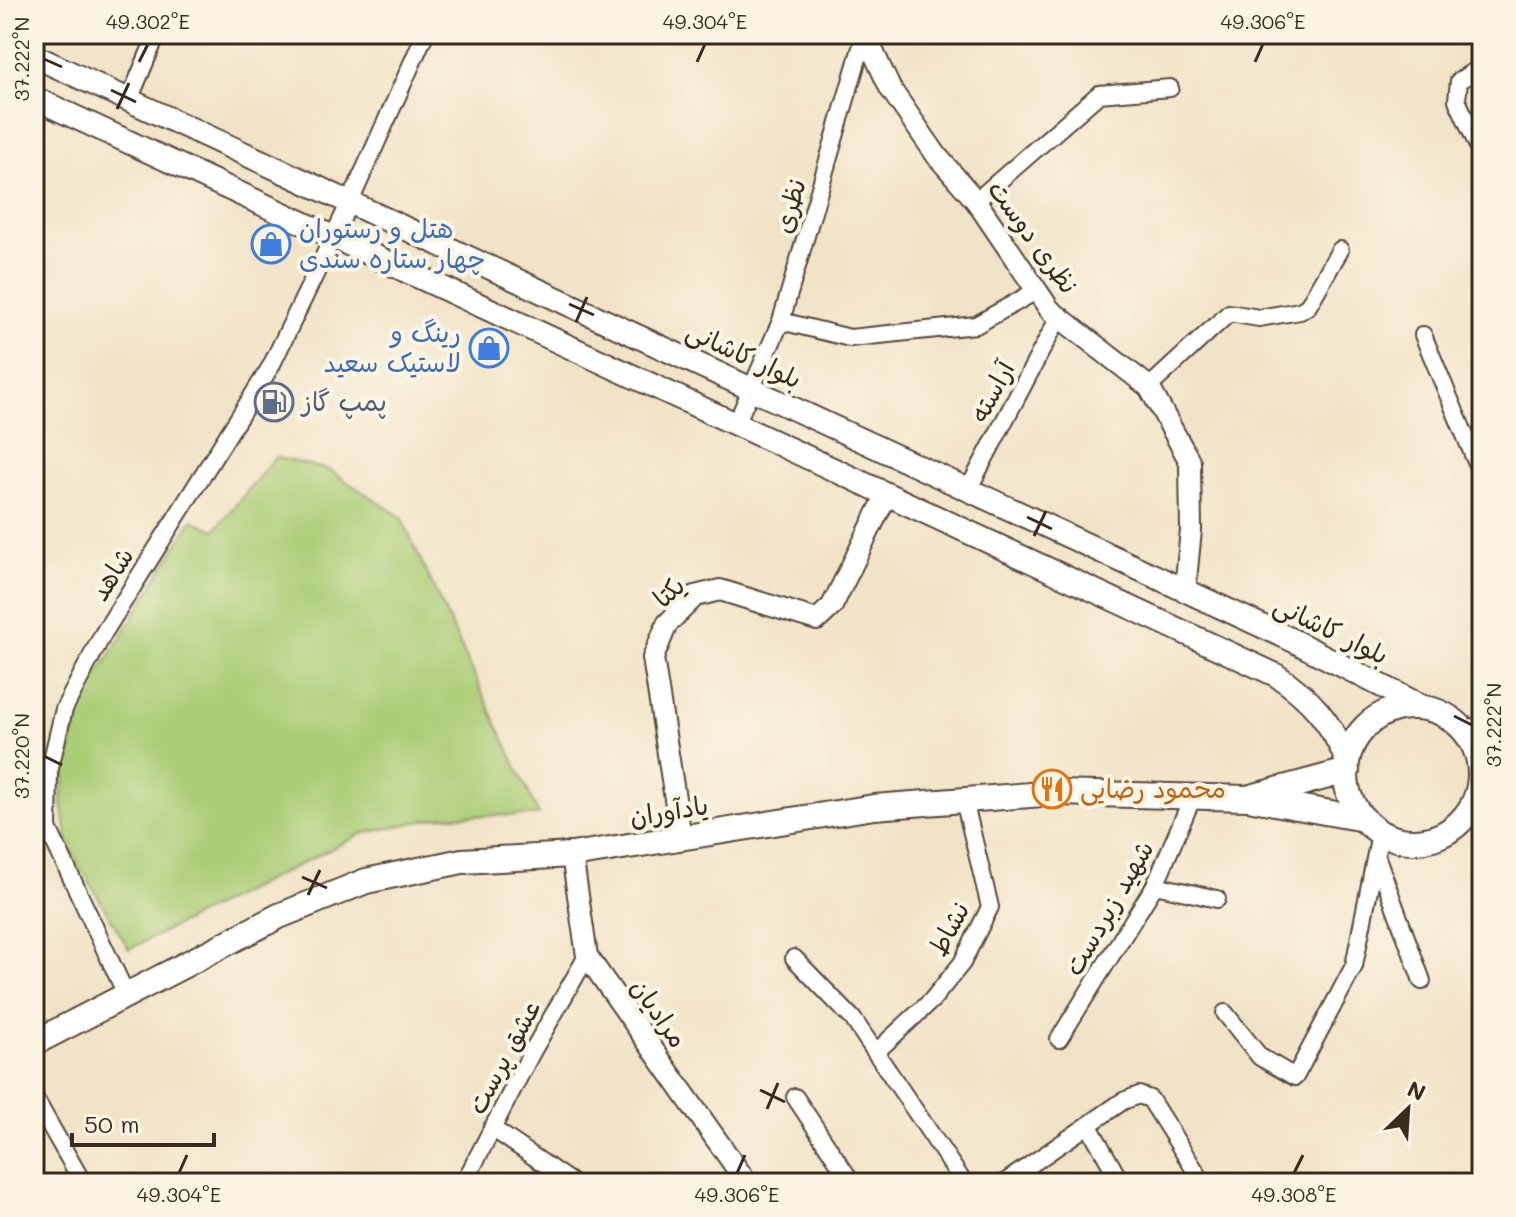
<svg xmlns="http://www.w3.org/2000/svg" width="1516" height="1217" viewBox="0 0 1516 1217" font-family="Mali,'Playpen Sans Arabic',sans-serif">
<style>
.green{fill:#acce77;stroke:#747c4a;stroke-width:2}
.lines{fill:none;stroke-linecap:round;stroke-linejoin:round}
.minor-casing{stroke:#564637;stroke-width:20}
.tertiary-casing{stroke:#564637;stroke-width:24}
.secondary-casing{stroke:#564637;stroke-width:26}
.primary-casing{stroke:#564637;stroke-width:28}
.minor{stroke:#fff;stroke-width:16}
.tertiary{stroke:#fff;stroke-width:20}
.secondary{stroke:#fff;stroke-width:22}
.primary{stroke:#fff;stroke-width:24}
.ticks{fill:none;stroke:#3b2a1e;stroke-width:3}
.labels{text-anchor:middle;stroke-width:8;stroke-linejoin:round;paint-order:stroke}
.street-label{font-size:26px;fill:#3b2a1e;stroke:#fcf5e5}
.shop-label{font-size:26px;fill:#366cbe;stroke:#fcf5e5;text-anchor:start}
.service-label{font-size:26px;fill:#4e5e75;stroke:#fcf5e5;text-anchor:start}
.food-label{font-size:26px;fill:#c56008;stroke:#fcf5e5;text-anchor:start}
.neatline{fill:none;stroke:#3b2a1e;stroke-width:3}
.ticks-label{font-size:20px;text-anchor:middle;fill:#3b2a1e}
</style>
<rect width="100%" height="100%" fill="#fcf5e5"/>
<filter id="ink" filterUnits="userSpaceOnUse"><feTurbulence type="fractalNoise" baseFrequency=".0125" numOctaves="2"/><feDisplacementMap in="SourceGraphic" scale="16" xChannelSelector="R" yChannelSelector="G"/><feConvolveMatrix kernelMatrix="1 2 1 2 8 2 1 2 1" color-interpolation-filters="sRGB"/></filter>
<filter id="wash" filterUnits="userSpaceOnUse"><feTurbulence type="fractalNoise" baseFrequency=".006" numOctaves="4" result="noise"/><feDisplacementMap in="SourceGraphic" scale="32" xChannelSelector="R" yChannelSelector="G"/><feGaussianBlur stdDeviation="1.8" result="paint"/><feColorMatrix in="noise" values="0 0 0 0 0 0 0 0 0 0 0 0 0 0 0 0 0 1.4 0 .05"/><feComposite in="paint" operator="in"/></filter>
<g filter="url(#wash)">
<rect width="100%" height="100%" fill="#f1e3c6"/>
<!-- green -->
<path class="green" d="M275,457L329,470L401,517L539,815L445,816L361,834L129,949L69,848L61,796L80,704L192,520L215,530Z"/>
</g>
<g filter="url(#ink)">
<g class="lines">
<!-- minor casing -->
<g class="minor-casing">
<g id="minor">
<path d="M1482,66L1459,81L1457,100L1482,155"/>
<path d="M129,100L157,34"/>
<path d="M976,201L1099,94L1170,88"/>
<path d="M781,321L850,338L976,325L1036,291"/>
<path d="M1423,335L1482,476"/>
<path d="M1149,387L1229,313L1259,318L1300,311L1308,306L1340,250"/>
<path d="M736,424L781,321L865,34"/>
<path d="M968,490L1059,317"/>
<path d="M1472,808L1482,813"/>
<path d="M1376,855L1422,981"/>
<path d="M1155,885L1217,899"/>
<path d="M794,958L853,1019L964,1183"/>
<path d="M125,992L48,828L49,772L64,709L103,634L271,366L350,202L425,34"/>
<path d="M1225,1013L1260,1057L1295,1077L1354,966L1380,833"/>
<path d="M1059,1039L1155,885L1193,796"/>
<path d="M876,1052L932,1000L962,963L990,907L964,800"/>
<path d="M34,1097L83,1183"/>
<path d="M795,1097L852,1183"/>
<path d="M1089,1126L1121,1183"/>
<path d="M492,1128L572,1183"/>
<path d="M464,1183L532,1052L587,956"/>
<path d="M1004,1183L1123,1101L1139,1095L1150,1099L1203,1183"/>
</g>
</g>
<!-- tertiary casing -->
<g class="tertiary-casing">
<g id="tertiary">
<path d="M865,34L890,88L937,156L976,201L1050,310L1149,387L1190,462L1191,530L1185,590"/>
<path d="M681,837L653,658L667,624L695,596L720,590L817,620L832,606L887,494"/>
<path d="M572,855L587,956L747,1183"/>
</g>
</g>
<!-- secondary casing -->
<g class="secondary-casing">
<g id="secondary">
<path d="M34,56L1292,640L1427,709"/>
<path d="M34,98L1276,675C1311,698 1331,722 1347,761"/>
<path d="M1463,730L1482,731"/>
<path d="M1475,799L1482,797"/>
</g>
</g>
<!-- primary casing -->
<g class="primary-casing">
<g id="primary">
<circle cx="1413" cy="774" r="67"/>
<path d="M1253,799L1364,819"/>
<path d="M34,1043L279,916L366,881L462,861L572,855L874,807L1057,793L1247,798L1347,771"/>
</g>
</g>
<!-- minor -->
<use href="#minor" class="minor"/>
<!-- tertiary -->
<use href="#tertiary" class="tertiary"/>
<!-- secondary -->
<use href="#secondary" class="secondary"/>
<!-- primary -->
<use href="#primary" class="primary"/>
</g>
</g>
<!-- ticks -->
<path class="ticks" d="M44,59L62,67M139,62L148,44M697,62L705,44M1255,62L1263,44M111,90L136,102M117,109L129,83M569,304L594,315M576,322L587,297M1027,517L1052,529M1034,536L1046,511M1454,716L1472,725M44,756L62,765M302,877L327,888M308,895L320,870M760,1090L785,1102M767,1109L778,1083M179,1173L187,1155M737,1173L745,1155M1294,1173L1303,1155"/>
<!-- icons -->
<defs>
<g id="shop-ring" transform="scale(2)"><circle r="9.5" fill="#fcf5e5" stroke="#3f7fe0" stroke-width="1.5"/><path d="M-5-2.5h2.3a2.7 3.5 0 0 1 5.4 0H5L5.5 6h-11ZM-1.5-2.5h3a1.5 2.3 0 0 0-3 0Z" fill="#3f7fe0"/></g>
<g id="fuel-ring" transform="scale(2)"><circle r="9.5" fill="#fcf5e5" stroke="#5c6f8a" stroke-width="1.5"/><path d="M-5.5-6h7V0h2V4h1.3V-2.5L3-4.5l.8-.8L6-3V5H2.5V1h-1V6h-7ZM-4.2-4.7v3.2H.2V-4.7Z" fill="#5c6f8a"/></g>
<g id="restaurant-ring" transform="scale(2)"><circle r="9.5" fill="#fcf5e5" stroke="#e8710a" stroke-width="1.5"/><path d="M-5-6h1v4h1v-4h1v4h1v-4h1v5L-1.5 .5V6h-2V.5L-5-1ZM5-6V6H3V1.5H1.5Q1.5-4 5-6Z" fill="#e8710a"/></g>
</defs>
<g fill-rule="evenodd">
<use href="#shop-ring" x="271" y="244"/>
<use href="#shop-ring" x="489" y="348"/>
<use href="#fuel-ring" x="274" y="402"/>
<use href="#restaurant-ring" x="1052" y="789"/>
</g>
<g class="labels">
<!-- street labels -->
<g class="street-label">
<text transform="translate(790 206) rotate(-74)" y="9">نظری</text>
<text transform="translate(1033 237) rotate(54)" y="9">نظری دوست</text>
<text transform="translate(744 355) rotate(25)" y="9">بلوار کاشانی</text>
<text transform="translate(992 392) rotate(-62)" y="9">آراسته</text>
<text transform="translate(112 574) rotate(-58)" y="9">شاهد</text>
<text transform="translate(669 592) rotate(-41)" y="9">یکتا</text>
<text transform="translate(1331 630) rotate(26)" y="9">بلوار کاشانی</text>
<text transform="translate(669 811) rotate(-9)" y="9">یادآوران</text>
<text transform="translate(1109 908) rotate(-60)" y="9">شهید زبردست</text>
<text transform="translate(949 929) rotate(-62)" y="9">نشاط</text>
<text transform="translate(659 1013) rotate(55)" y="9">مرادیان</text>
<text transform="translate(504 1057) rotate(-62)" y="9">عشق پرست</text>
</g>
<!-- shop labels -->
<g class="shop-label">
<text x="299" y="238">هتل و رستوران<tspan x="299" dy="30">چهار ستاره سندی</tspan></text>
<text x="461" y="342" text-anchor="end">رینگ و<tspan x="461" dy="30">لاستیک سعید</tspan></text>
</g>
<!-- service labels -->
<g class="service-label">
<text x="302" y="411">پمپ گاز</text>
</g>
<!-- food labels -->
<g class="food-label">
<text x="1080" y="798">محمود رضایی</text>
</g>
</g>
<!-- margin -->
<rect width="1516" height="1217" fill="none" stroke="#fcf5e5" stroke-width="88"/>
<!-- north arrow -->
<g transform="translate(1408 1109) rotate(25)" stroke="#fcf5e5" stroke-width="6" paint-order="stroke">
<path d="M0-6L14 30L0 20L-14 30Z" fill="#3b2a1e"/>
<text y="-12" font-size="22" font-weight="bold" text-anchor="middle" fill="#3b2a1e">N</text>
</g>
<!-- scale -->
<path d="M72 1133v12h142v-12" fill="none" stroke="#3b2a1e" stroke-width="4"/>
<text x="84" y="1133" font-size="24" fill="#3b2a1e" stroke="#fcf5e5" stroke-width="6" paint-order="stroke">50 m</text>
<rect x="44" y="44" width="1428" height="1129" class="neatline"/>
<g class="ticks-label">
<text x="148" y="29">49.302°E</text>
<text x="705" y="29">49.304°E</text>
<text x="1263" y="29">49.306°E</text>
<text transform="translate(22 59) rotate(-90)" y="7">37.222°N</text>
<text transform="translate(1494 725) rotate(-90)" y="7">37.222°N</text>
<text transform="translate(22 756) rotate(-90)" y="7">37.220°N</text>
<text x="179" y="1202">49.304°E</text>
<text x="737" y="1202">49.306°E</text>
<text x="1294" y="1202">49.308°E</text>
</g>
</svg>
